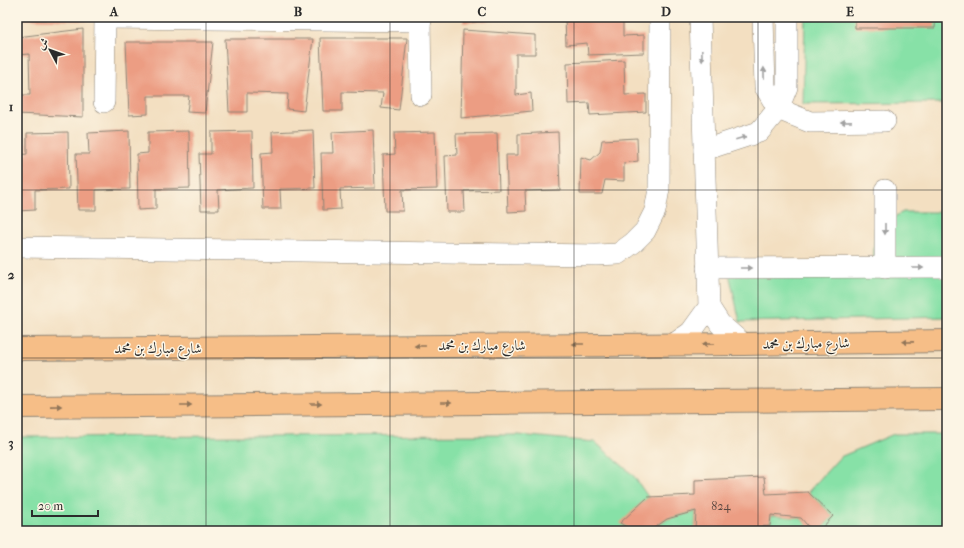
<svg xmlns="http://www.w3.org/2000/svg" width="964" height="548" viewBox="0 0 964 548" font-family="'IM FELL French Canon',Amiri,serif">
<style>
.green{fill:#87e1a7;stroke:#598669}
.building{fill:#ec9d83}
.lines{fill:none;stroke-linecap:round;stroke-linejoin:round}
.minor-casing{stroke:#8f8576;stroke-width:22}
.major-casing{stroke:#8f8576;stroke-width:24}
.minor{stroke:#fff;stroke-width:21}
.major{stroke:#f6be87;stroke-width:22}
.oneway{fill:#a0a0a0}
.oneway2{fill:#907459}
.grid{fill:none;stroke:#2b2b2b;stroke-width:1;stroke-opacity:0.55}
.labels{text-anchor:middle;stroke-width:3;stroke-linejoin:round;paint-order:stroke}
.number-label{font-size:12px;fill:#5b4841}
.street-label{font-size:14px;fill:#2b2b2b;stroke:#fcf5e5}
.neatline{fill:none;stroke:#2b2b2b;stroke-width:1.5}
.grid-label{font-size:13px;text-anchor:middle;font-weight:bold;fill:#2b2b2b}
</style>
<rect width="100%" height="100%" fill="#fcf5e5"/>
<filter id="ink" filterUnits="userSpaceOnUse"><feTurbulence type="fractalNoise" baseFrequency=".025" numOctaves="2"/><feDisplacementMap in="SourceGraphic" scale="8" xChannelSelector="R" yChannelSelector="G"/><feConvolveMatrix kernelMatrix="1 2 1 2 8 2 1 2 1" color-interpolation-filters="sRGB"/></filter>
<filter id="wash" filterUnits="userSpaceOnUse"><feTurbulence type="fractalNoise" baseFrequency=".012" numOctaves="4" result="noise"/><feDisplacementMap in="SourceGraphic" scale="16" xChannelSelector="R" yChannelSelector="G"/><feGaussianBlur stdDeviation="0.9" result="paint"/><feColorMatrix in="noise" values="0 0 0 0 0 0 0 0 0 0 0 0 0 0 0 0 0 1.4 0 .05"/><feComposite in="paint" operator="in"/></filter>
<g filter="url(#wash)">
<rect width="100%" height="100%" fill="#f3dfc1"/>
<!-- green -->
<g class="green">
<path d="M805,17H947V103L803,104Z"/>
<path d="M903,212H947V317L740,322L728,269L873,270L875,227Z"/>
<path d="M894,434H947V531H819L833,516L808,492L840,457Z"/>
<path d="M518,435L595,442L633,475L648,497L621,523L633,531H17V437Z"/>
<path d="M696,511L695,530L770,526L771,515L801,518L812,531H650L667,519Z"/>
</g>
<g id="blocks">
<!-- building -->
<g class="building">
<path d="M17,17H87V21L17,19Z"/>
<path d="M464,17H513V18L463,23Z"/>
<path d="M565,17H623V36L644,35V53L588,55L587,43L566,45Z"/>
<path d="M855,17H936L935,28H855Z"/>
<path d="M83,29V117L17,114V95H30L29,54L17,55V37Z"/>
<path d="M463,30L535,35V54H516V95L531,93L532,111L461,118Z"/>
<path d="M320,38H407L399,110L381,108L383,93L342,92V111H323Z"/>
<path d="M225,39H313L304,111L287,109L288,94L247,93V112H229Z"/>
<path d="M126,42H213L205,113L187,112L189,96H148V114L129,115Z"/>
<path d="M624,60L625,95L646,94V112L590,115L589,103L568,104L567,63Z"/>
<path d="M313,130L315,188L280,189L281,209H263L261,153L273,152L272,132Z"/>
<path d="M373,130L375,188L340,189L341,209L323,210L321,153H333L332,132Z"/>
<path d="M129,131L130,189L96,190V210H78L76,154H89L88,133Z"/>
<path d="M189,131L190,188L156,189V209L138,210L137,154L148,153V132Z"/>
<path d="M252,131L253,188L218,190L219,210H201L199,154H211V132Z"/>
<path d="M68,132L69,189L35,190V210L17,211V155L27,154V133Z"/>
<path d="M435,132L437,189L402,190L403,211H385L383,155L395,154L394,133Z"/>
<path d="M558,132L560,190L525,191L526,211L508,212L506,155H518V134Z"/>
<path d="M497,133L499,190L464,191L465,212H447L445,156L457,155L456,134Z"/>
<path d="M637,138L638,161L624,163V181L605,180L602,194H580L581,157L591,160L600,152L602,140Z"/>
<path d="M764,477L766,494L808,492L833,516L819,531H812L801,518L771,515L770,526L695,530L696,511L667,519L650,531H633L620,523L648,497L695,495V480Z"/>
</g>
</g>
</g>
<g filter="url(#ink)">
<use href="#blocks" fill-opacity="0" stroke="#8f8576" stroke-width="1"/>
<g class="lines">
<!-- minor casing -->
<g class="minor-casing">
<g id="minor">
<path d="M420,17L421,95"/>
<path d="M763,17L765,87L778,109L810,122L885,121"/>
<path d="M105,18L421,21"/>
<path d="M104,102L105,17"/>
<path d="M704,150L759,132L778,109L787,87V17"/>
<path d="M17,247L596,255L618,254L633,243L645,231L655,211L659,189L660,17"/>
<path d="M707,268L947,267"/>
<path d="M885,268V190"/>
<path d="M709,307L720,324L743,344"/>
<path d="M674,344L691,332L709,307L700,17"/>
</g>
</g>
<!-- major casing -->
<g class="major-casing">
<g id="major">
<path d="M17,349L743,344L947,341"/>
<path d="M17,407L947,399"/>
</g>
</g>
<!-- minor -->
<use href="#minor" class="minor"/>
<!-- major -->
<use href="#major" class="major"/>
</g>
<!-- one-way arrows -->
<defs><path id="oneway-solid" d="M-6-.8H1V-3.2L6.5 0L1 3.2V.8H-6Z"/></defs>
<g class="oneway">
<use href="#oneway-solid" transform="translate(702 56) rotate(88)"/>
<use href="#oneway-solid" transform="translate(764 73) rotate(-91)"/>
<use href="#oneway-solid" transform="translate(846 122) rotate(179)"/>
<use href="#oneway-solid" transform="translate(741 138) rotate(-18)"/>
<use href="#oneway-solid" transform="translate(885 229) rotate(90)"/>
<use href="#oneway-solid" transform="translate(746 268)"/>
<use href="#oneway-solid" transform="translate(918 268)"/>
</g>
<g class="oneway2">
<use href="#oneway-solid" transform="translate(908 342) rotate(179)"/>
<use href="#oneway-solid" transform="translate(578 344) rotate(180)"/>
<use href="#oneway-solid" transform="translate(708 344) rotate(-179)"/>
<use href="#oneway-solid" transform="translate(420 346) rotate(180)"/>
<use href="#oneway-solid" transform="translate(446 403)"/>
<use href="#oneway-solid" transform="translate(316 404)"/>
<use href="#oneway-solid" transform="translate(186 405)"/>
<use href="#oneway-solid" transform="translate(56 406) rotate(-1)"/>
</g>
</g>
<!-- grid -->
<path class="grid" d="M206,17V531M390,17V531M574,17V531M758,17V531M17,190H947M17,358H947"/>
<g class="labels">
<!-- number labels -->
<g class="number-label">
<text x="721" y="510">824</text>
</g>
<!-- street labels -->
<g class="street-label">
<text transform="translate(806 343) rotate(-1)" y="5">شارع مبارك بن محمد</text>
<text x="482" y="350">شارع مبارك بن محمد</text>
<text x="158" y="353">شارع مبارك بن محمد</text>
</g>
</g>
<!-- margin -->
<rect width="964" height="548" fill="none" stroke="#fcf5e5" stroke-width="44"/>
<!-- north arrow -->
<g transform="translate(50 50) rotate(311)" stroke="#fcf5e5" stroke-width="3" paint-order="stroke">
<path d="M0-3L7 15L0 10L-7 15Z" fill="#2b2b2b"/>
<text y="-6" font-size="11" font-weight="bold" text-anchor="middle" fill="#2b2b2b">ش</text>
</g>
<!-- scale -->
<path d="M32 510v6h66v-6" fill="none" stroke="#2b2b2b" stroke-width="2"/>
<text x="38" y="510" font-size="12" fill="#2b2b2b" stroke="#fcf5e5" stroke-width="3" paint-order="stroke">20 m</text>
<rect x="22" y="22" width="920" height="504" class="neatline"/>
<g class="grid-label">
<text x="114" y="16">A</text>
<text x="298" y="16">B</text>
<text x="482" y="16">C</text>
<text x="666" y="16">D</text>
<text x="850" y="16">E</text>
<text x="11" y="111">1</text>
<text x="11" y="279">2</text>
<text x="11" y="447">3</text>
</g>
</svg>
